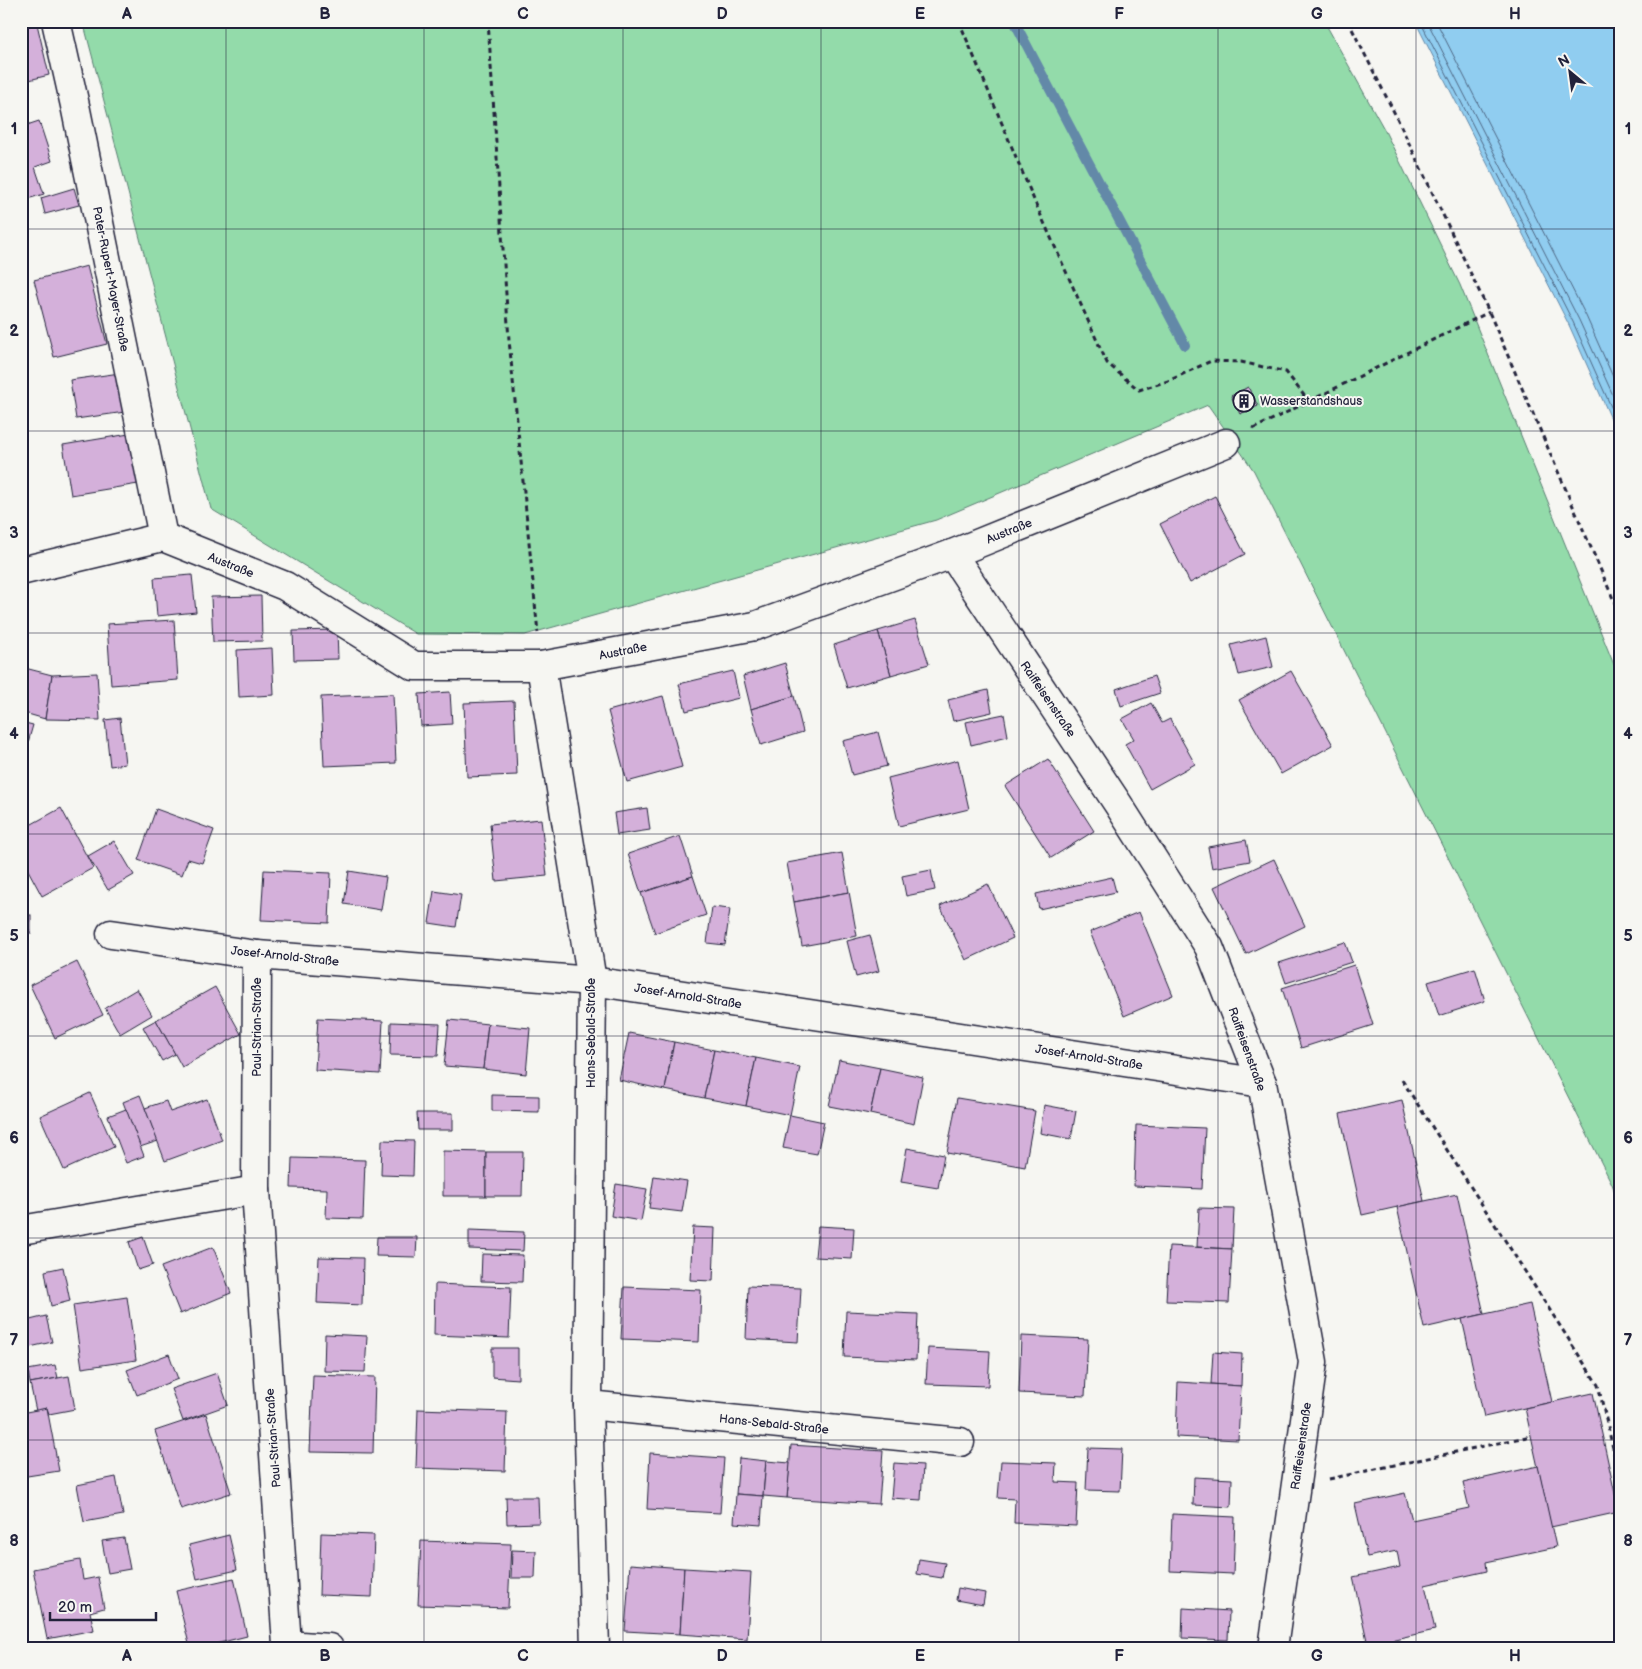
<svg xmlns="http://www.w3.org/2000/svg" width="1642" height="1669" viewBox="0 0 1642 1669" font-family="'Balsamiq Sans',sans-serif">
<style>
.green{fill:#93dbaa;stroke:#5a7e72}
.water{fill:#90cdf0;stroke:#6489a8}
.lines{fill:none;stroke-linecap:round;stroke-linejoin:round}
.shore{stroke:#4e6683;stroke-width:1}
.stream{stroke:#6489a8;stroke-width:10}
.building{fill:#d4b0da;stroke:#22223b}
.street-casing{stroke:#22223b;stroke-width:31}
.path{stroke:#22223b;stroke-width:3;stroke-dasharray:5 4;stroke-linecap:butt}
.street{stroke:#f6f6f2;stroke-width:28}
.grid{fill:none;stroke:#22223b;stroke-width:1;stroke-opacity:0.55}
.labels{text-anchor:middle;stroke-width:4;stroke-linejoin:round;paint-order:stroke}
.street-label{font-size:12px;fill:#22223b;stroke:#f6f6f2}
.poi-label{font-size:12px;fill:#22223b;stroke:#f6f6f2;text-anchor:start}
.neatline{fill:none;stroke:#22223b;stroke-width:2}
.grid-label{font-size:16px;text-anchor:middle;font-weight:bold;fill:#22223b}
</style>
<rect width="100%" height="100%" fill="#f6f6f2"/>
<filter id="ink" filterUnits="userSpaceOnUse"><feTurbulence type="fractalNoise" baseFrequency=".02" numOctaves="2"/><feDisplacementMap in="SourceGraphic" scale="10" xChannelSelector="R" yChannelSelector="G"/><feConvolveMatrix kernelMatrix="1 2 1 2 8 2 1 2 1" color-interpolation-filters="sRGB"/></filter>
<g filter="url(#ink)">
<!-- green -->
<path class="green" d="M83,21H1324L1384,129L1460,285L1621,682V1210L1612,1184L1254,471L1208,405L936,520L525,635L416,634L211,509Z"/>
<!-- water -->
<path class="water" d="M1415,21H1621V441L1569,325Z"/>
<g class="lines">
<!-- shore -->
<g class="shore">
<path d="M1420,21L1573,322L1621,429"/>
<path d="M1427,21L1579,320L1621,413"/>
<path d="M1436,21L1586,316L1621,395"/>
</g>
<!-- stream -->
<path class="stream" d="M1014,21L1185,345"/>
</g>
<!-- building -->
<g class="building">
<path d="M37,24L49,75L21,82V28Z"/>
<path d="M39,121L52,161L35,167L44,194L21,201V127Z"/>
<path d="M74,188L79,205L45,214L41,198Z"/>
<path d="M87,266L107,344L54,357L34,280Z"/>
<path d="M120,373L125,412L76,419L70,380Z"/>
<path d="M1248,387L1258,406L1240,414L1231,396Z"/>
<path d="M129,434L138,484L71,495L63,445Z"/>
<path d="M1215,496L1245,554L1190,583L1160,524Z"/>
<path d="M21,500L26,522L21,523Z"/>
<path d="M192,575L196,612L157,616L154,578Z"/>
<path d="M261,596L262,641L213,642L211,597Z"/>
<path d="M174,620L178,680L111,685L107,624Z"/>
<path d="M915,620L929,664L891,675L878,631Z"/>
<path d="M337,630L338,659L294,660L293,631Z"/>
<path d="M878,631L891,675L847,688L834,645Z"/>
<path d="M1266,636L1273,667L1239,675L1231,645Z"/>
<path d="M272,648L274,695L239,697L237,650Z"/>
<path d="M785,663L794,696L751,709L743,676Z"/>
<path d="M21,667L52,675L45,719L21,712Z"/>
<path d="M733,671L739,698L686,711L679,684Z"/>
<path d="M1291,671L1333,745L1281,774L1239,700Z"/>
<path d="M97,673L100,720L45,719L52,675Z"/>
<path d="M1154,676L1160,693L1121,706L1116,689Z"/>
<path d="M988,690L992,712L953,721L948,700Z"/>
<path d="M450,692L452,724L421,726L419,694Z"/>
<path d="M393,694L396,763L324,766L321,697Z"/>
<path d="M663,696L682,767L627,782L608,711Z"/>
<path d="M794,696L803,732L761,745L751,709Z"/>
<path d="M514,701L517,775L467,777L464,703Z"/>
<path d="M1151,703L1162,723L1170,719L1195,764L1150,789L1125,744L1134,739L1122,719Z"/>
<path d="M1004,714L1008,736L971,745L966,722Z"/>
<path d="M120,718L125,764L110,766L105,720Z"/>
<path d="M21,722L33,725L21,767Z"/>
<path d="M878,732L887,766L852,775L843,741Z"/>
<path d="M1048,759L1094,831L1051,858L1005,786Z"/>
<path d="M958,760L969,809L899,826L888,778Z"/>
<path d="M61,808L93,868L42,896L21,857V830Z"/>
<path d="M647,808L650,830L617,835L614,813Z"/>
<path d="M156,809L214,830L202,863L188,859L182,875L138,860Z"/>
<path d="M541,819L547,876L496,881L490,824Z"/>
<path d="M680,836L693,876L641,893L628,854Z"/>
<path d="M1246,840L1250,861L1212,868L1208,847Z"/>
<path d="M114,841L134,875L108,890L88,856Z"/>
<path d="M842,853L849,892L794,902L787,863Z"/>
<path d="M1274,859L1305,926L1246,954L1214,887Z"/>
<path d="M264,870L331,873L329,923L261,920Z"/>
<path d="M931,870L935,890L906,896L902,876Z"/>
<path d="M349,871L386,877L381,910L344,904Z"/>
<path d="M693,876L706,915L655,933L641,893Z"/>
<path d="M1112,877L1116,892L1039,909L1036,894Z"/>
<path d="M988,884L1013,938L966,960L940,906Z"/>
<path d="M434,891L461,895L456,927L429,923Z"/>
<path d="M849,892L857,936L802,946L794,902Z"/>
<path d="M712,907L730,909L725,945L707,943Z"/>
<path d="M1139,912L1173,995L1124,1016L1090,932Z"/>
<rect x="21" y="915" width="10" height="18"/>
<path d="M870,935L879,971L856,977L847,941Z"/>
<path d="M1345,942L1352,962L1286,983L1279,963Z"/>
<path d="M77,962L103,1015L55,1038L30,985Z"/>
<path d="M1354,965L1373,1025L1301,1048L1282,988Z"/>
<path d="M1475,968L1485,1001L1439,1016L1428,982Z"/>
<path d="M215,987L241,1034L182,1067L156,1020Z"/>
<path d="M137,989L152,1015L120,1034L105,1008Z"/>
<path d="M318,1018L383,1021L380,1074L315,1070Z"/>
<path d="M156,1020L175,1054L162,1061L143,1027Z"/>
<path d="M449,1020L488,1024L483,1069L444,1066Z"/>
<path d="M391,1022L440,1024L438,1056L390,1055Z"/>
<path d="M488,1024L530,1028L526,1074L483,1069Z"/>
<path d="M629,1033L674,1042L665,1090L619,1080Z"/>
<path d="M674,1042L714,1050L704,1098L665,1090Z"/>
<path d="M714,1050L756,1058L746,1106L704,1098Z"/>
<path d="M756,1058L800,1067L790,1115L746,1106Z"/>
<path d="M839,1060L880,1068L870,1114L829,1106Z"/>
<path d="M880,1068L923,1077L914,1124L870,1114Z"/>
<path d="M90,1093L114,1147L64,1170L40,1116Z"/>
<path d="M140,1095L158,1141L140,1147L123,1102Z"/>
<path d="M492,1095L539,1096V1112L492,1111Z"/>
<path d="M957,1098L1035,1111L1025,1167L947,1153Z"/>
<path d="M207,1099L222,1140L165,1161L145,1108L166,1101L170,1112Z"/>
<path d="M1402,1100L1424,1201L1362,1215L1340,1114Z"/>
<path d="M1044,1105L1076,1111L1071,1139L1040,1133Z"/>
<path d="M126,1109L144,1156L126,1163L108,1116Z"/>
<path d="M417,1113H453V1130H418Z"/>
<path d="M790,1115L824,1122L817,1154L783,1148Z"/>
<path d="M1136,1125L1205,1128L1202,1189L1134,1186Z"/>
<path d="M382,1140L414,1141L413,1176L381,1175Z"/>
<path d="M907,1148L944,1155L938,1188L901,1182Z"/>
<path d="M443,1151L486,1152V1196H443Z"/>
<path d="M486,1152H523L522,1196H486Z"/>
<path d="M292,1158L365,1160L363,1219L326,1218L327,1189L291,1188Z"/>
<path d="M654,1176L687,1181L682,1212L649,1208Z"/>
<path d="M616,1184L647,1189L641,1221L611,1216Z"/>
<path d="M1457,1194L1484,1314L1424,1328L1397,1207Z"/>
<path d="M1199,1208L1234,1209L1232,1249L1197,1247Z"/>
<path d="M818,1226L854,1228L852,1259L815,1257Z"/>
<path d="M693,1227L715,1228L713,1281L690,1280Z"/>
<path d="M469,1230L524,1232L523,1251L469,1249Z"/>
<path d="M143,1237L153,1265L138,1270L129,1242Z"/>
<path d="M377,1237H417L416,1257L376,1256Z"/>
<path d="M1169,1246L1232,1249L1229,1303L1166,1301Z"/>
<path d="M213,1247L231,1293L180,1314L161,1267Z"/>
<path d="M482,1254L523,1255L522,1282L481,1281Z"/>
<path d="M319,1257L363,1258L362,1305L317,1303Z"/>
<path d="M63,1267L70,1301L51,1306L45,1271Z"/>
<path d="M435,1284L511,1287L509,1338L434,1335Z"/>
<path d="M748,1286L801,1288L798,1342L746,1339Z"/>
<path d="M624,1287L701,1290L699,1342L621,1339Z"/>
<path d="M21,1295L26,1321L46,1316L52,1342L21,1349Z"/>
<path d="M127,1297L136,1360L82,1368L73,1305Z"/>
<path d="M1530,1304L1552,1402L1484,1417L1462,1319Z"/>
<path d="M846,1311L918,1314L916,1360L844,1357Z"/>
<path d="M325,1334L367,1336L365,1372L324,1371Z"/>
<path d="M1021,1336L1088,1339L1085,1396L1019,1393Z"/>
<path d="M492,1348H518V1379L492,1377Z"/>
<path d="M928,1348L990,1351L988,1386L926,1384Z"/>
<path d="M1213,1352L1242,1354L1241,1386L1211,1384Z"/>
<path d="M169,1354L178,1379L137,1395L127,1370Z"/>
<path d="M55,1365L58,1378L30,1383L28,1370Z"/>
<path d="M217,1373L228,1405L183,1421L171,1389Z"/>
<path d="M313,1375L375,1377L373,1453L310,1452Z"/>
<path d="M69,1376L75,1409L49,1414L47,1408L36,1411L30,1383Z"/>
<path d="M1178,1382L1241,1386L1238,1440L1176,1437Z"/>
<path d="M1593,1393L1619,1512L1551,1527L1525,1408Z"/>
<path d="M47,1408L59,1471L21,1477V1413Z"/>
<path d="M418,1409L507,1412L505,1471L416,1468Z"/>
<path d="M206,1414L231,1493L181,1509L155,1431Z"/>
<path d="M791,1445L883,1451L879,1504L787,1498Z"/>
<path d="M1088,1448L1122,1449L1120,1491L1086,1490Z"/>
<path d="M650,1453L724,1458L720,1513L647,1509Z"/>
<path d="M739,1458L766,1461L763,1496L736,1494Z"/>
<path d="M766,1461L790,1463L787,1498L763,1496Z"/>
<path d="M1001,1461L1056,1463L1055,1482L1078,1483L1076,1526L1014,1523L1015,1499L998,1498Z"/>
<path d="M894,1463L923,1465L921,1500L891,1498Z"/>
<path d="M1538,1466L1556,1547L1486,1562L1487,1571L1425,1585L1435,1630L1368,1645L1353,1577L1400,1567L1397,1551L1367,1557L1355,1504L1405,1493L1412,1520L1469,1508L1463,1483Z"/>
<path d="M116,1477L123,1515L84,1522L77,1485Z"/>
<path d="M1194,1477L1232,1479L1231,1507L1193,1505Z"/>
<path d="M736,1494L763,1496L761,1525L734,1523Z"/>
<path d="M506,1497H538L539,1523L507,1524Z"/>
<path d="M1172,1514L1235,1517L1233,1574L1170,1571Z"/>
<path d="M321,1533L374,1535L372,1597L319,1595Z"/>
<path d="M229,1535L237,1570L197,1579L189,1545Z"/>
<path d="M124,1538L130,1569L108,1573L102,1541Z"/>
<path d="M421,1541L511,1544L508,1608L418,1605Z"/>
<path d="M512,1550L536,1551L535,1578H511Z"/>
<path d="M919,1559L945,1563L942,1578L917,1574Z"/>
<path d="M80,1560L83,1580L98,1577L104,1608L90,1612L94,1630L47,1639L33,1569Z"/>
<path d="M630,1564L684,1568L680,1634L625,1631Z"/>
<path d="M684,1568L751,1572L747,1639L680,1634Z"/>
<path d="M234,1578L247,1636L199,1648H190L176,1591Z"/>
<path d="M958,1588L985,1593L983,1605L956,1600Z"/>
<path d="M1183,1608L1229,1611L1228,1640L1182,1638Z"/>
<path d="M1164,1645L1228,1648H1164Z"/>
</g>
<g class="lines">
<!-- street casing -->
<g class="street-casing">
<g id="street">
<path d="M56,21L76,110L163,537"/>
<path d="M952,554L1118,804L1209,947L1262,1083L1313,1362L1273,1648"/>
<path d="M21,571L163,537L285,586L414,666H541L755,626L952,554L1226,443"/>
<path d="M541,666L592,981L588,1405L595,1648"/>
<path d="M111,934L257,955L592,981L1262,1083"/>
<path d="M256,1190L257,955"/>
<path d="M21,1230L256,1190L287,1645L329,1648"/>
<path d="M588,1405L960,1442"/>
</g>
</g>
<!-- path -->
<g class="path">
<path d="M488,21L509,340L538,633"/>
<path d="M959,21L1034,200L1107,363L1139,390L1168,381L1211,361L1241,362L1286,372L1309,402"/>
<path d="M1348,21L1398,120L1489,312L1621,617"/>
<path d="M1253,429L1489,312"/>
<path d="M1402,1080L1598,1385L1621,1482"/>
<path d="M1329,1479L1531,1436"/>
</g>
<!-- street -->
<use href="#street" class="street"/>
</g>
</g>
<!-- grid -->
<path class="grid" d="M226,21V1648M424,21V1648M623,21V1648M821,21V1648M1019,21V1648M1218,21V1648M1416,21V1648M21,229H1621M21,431H1621M21,633H1621M21,834H1621M21,1036H1621M21,1238H1621M21,1440H1621"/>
<!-- icons -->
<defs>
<g id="building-ring" transform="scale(1.125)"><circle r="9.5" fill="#f6f6f2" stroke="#22223b" stroke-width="1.5"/><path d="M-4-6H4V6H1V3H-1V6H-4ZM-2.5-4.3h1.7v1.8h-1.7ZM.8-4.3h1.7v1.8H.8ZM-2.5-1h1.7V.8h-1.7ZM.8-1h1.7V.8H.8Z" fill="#22223b"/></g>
</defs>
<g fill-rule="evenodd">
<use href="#building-ring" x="1244" y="401"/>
</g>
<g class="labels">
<!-- street labels -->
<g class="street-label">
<text transform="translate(111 279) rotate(79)" y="4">Pater-Rupert-Mayer-Straße</text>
<text transform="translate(1009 531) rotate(-22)" y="4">Austraße</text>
<text transform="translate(231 565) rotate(22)" y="4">Austraße</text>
<text transform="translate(623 651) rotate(-11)" y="4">Austraße</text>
<text transform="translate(1048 699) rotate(56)" y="4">Raiffeisenstraße</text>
<text transform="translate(285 956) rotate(6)" y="4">Josef-Arnold-Straße</text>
<text transform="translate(688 996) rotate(9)" y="4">Josef-Arnold-Straße</text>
<text transform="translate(257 1027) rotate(-90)" y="4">Paul-Strian-Straße</text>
<text transform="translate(591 1033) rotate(-90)" y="4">Hans-Sebald-Straße</text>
<text transform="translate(1247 1049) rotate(70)" y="4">Raiffeisenstraße</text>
<text transform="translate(1089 1057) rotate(9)" y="4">Josef-Arnold-Straße</text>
<text transform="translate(774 1424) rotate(6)" y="4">Hans-Sebald-Straße</text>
<text transform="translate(273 1438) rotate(-94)" y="4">Paul-Strian-Straße</text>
<text transform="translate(1301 1446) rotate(-82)" y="4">Raiffeisenstraße</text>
</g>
<!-- poi labels -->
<g class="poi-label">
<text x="1260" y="405">Wasserstandshaus</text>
</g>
</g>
<!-- margin -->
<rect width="1642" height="1669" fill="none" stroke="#f6f6f2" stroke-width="55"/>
<!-- north arrow -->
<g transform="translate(1570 72) rotate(331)" stroke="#f6f6f2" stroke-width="4" paint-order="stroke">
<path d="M0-4L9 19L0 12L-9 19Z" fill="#22223b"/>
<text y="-8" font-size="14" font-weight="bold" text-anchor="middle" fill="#22223b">N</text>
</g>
<!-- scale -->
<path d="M50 1612v8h106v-8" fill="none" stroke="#22223b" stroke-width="2.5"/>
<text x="58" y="1612" font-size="15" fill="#22223b" stroke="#f6f6f2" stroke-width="4" paint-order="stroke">20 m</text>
<rect x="28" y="28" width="1586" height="1614" class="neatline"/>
<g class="grid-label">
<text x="127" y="19">A</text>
<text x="325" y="19">B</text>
<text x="523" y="19">C</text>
<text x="722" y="19">D</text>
<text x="920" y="19">E</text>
<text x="1119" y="19">F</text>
<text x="1317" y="19">G</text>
<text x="1515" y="19">H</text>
<text x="14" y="134">1</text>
<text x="1628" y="134">1</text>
<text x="14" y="336">2</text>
<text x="1628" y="336">2</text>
<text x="14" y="538">3</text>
<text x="1628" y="538">3</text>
<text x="14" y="739">4</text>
<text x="1628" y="739">4</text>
<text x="14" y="941">5</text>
<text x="1628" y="941">5</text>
<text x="14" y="1143">6</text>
<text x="1628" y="1143">6</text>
<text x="14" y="1345">7</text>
<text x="1628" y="1345">7</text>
<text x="14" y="1546">8</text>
<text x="1628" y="1546">8</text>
<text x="127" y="1661">A</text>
<text x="325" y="1661">B</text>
<text x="523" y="1661">C</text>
<text x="722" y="1661">D</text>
<text x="920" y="1661">E</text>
<text x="1119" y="1661">F</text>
<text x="1317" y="1661">G</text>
<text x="1515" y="1661">H</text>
</g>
</svg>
